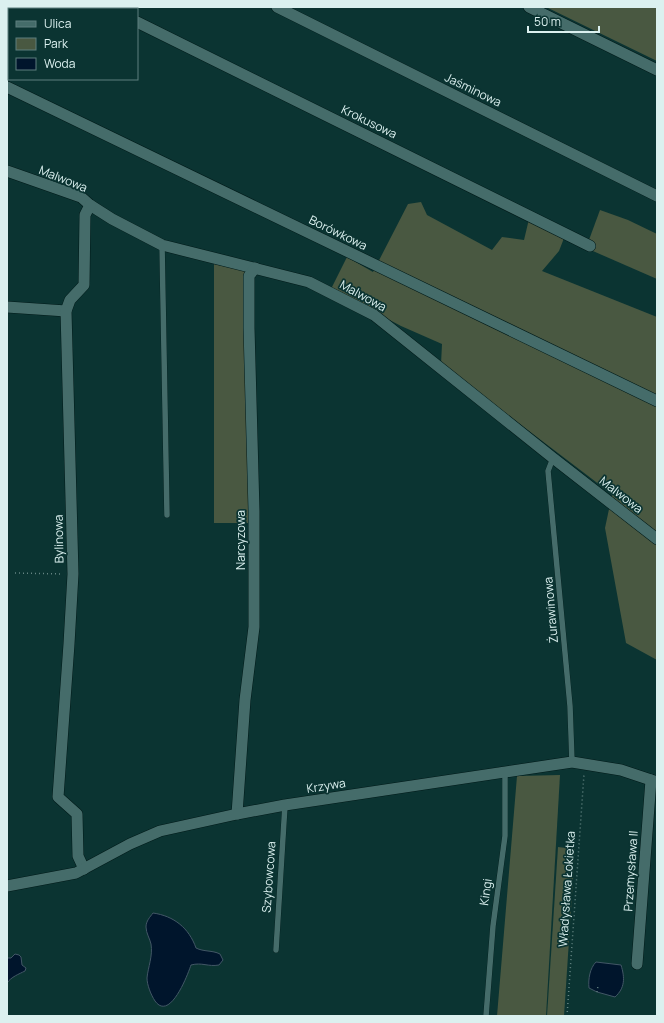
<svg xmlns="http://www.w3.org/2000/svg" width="664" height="1023" viewBox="0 0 664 1023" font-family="Manrope,sans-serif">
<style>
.green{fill:#495841}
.water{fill:#00152c;stroke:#425766}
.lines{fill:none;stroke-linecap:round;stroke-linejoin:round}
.service-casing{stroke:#001a19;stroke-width:6}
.minor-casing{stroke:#001a19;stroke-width:12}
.path{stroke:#658583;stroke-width:1.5;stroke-dasharray:1 3;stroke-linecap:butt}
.service{stroke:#456c6a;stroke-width:5.5}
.minor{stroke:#456c6a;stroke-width:11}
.labels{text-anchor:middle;stroke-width:3.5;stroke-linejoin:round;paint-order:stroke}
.street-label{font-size:12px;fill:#dbf0ef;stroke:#0b3432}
</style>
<rect width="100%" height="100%" fill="#0b3432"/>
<!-- green -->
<g class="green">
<path d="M546,7H657V61Z"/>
<path d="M421,202L427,215L492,250L502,237L524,240L529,219L566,233L559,251L542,271L657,317V660L626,643L605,528L612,495L596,482L441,364L442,344L401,326L331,289L347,257L373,272L408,204Z"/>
<path d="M600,210L628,220L657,234V279L586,248Z"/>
<path d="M214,264L245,271L249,523H214Z"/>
<path d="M560,775L546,1016H497L517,776Z"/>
<path d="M558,847L575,849L564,1016H547Z"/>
</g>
<!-- water -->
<g class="water">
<path d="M153,913C174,916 189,928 196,948C204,952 212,950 220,954L223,960L219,965C208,967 202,962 191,965C188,974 170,1022 155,1001C151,995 147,985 147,978C148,967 153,956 151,944C150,939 146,933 146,927C146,921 150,917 153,913Z"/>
<path d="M15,954L19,955L21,957L22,965L26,968L25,971C19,974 11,977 7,983V958H11Z"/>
<path d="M596,962L621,965C625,978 625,988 615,997L597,992L589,988C588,979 590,968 596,962Z"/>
</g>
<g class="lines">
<!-- service casing -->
<g class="service-casing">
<g id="service">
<path d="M162,245L167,515"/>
<path d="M553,458L548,471L570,706L572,762"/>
<path d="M276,950L285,805"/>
<path d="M486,1016L493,926L505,836V772"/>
</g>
</g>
<!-- minor casing -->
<g class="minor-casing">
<g id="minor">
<path d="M106,7L110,9"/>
<path d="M277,7L657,196"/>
<path d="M529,7L657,70"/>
<path d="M137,22L590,246"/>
<path d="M7,87L657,401"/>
<path d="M7,171L81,197L90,205L112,219L162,245L309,282L374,315L553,458L657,539"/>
<path d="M7,307L66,311"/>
<path d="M237,814L245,700L254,627V511L249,328V276L255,268"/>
<path d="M84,869L78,856L77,814L58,797L69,644L73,574L66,311L70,300L84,285L85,215L90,205"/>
<path d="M7,886L76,873L130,844L160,831L237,814L285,805L572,762L621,770L657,782"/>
<path d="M637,964L651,780"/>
</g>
</g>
<!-- path -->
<g class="path">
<path d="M15,573L63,574"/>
<path d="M597,992L598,986"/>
<path d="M567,1016L584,774"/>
</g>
<!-- service -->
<use href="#service" class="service"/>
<!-- minor -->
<use href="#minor" class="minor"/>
</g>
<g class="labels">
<!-- street labels -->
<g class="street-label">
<text transform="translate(473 90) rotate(26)" y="4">Jaśminowa</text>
<text transform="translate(369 122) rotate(26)" y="4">Krokusowa</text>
<text transform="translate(63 179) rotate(22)" y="4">Malwowa</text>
<text transform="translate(338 233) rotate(26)" y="4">Borówkowa</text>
<text transform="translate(363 296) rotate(29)" y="4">Malwowa</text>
<text transform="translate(621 495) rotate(38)" y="4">Malwowa</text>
<text transform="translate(59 539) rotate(-91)" y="4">Bylinowa</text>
<text transform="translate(241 540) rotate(-90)" y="4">Narcyzowa</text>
<text transform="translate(551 610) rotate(-95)" y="4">Żurawinowa</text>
<text transform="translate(326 786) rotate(-9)" y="4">Krzywa</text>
<text transform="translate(631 871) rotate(-86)" y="4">Przemysława II</text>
<text transform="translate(269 877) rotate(-86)" y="4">Szybowcowa</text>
<text transform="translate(567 889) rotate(-86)" y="4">Władysława Łokietka</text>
<text transform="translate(486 892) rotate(-82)" y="4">Kingi</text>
</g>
</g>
<!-- border -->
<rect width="664" height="1023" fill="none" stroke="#dbf0ef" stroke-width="16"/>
<!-- legend -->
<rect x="8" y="8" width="130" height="72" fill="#0b3432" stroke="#5e7f7e"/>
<rect x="16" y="21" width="20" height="6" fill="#456c6a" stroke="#5e7f7e"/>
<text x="44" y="28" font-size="12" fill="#dbf0ef">Ulica</text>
<rect x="16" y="38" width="20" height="12" fill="#495841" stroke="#5e7f7e"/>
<text x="44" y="48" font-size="12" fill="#dbf0ef">Park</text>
<rect x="16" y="58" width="20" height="12" fill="#00152c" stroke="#5e7f7e"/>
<text x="44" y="68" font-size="12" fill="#dbf0ef">Woda</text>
<!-- scale -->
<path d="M528 26v6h71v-6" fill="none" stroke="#dbf0ef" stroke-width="2"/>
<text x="534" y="26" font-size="12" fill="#dbf0ef" stroke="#0b3432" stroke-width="3" paint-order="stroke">50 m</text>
</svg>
